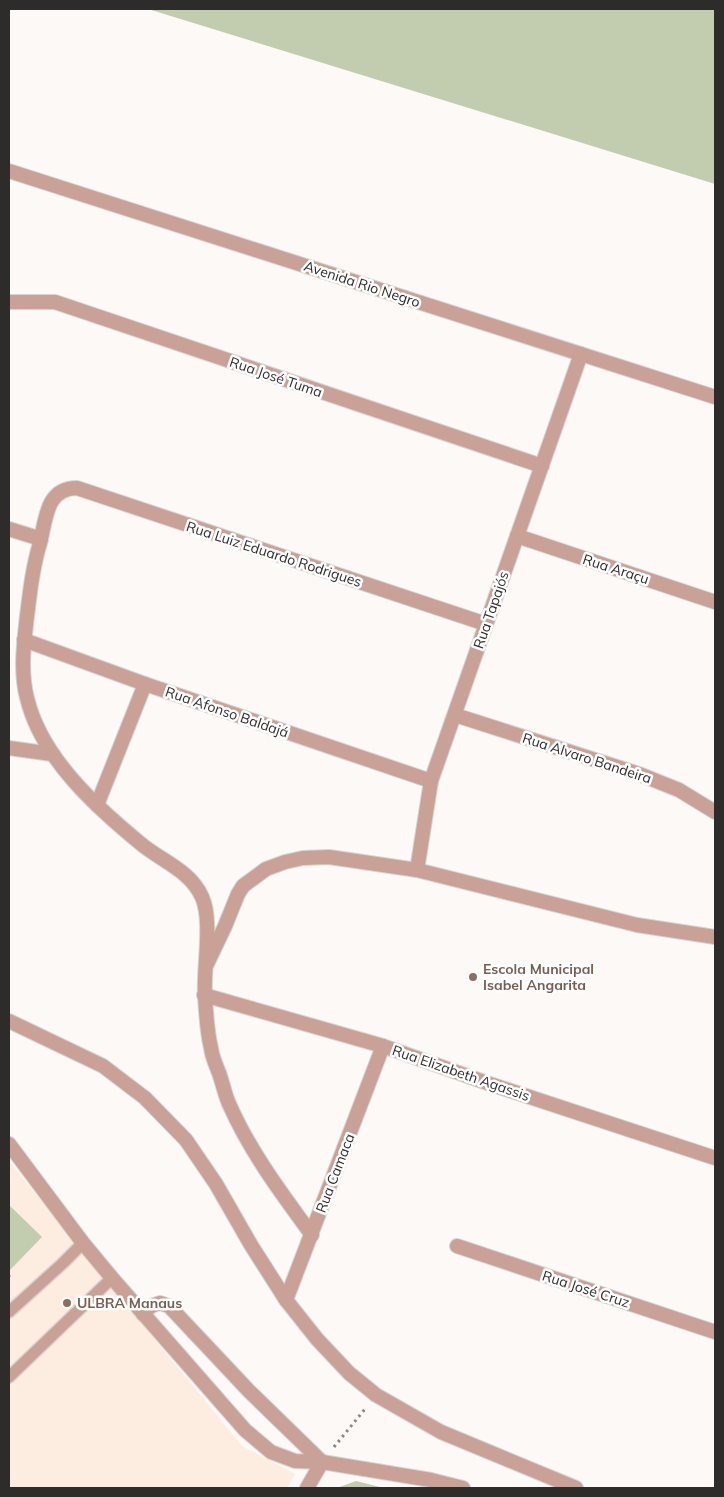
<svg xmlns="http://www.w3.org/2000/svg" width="724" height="1497" viewBox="0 0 724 1497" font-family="Mulish,sans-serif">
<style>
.education{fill:#fdece0}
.green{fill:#c2ccaf}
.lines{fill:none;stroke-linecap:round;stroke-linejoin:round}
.service-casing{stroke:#d7d4d1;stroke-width:14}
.minor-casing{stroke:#d7d4d1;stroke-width:16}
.tertiary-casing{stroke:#d7d4d1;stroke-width:16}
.path{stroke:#8a8887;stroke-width:3;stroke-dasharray:2.5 4;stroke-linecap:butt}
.service{stroke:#c9a197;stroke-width:11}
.minor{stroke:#c9a197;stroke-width:14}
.tertiary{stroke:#c9a197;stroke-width:14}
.education-dot{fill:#8d6e63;stroke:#fff;stroke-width:2}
.labels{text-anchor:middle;stroke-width:5;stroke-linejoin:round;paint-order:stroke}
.street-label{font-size:14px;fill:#2d2c2b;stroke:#fff}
.education-label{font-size:14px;font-weight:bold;fill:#785e54;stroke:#fff;text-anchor:start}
</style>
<rect width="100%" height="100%" fill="#fcf9f6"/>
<!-- education -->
<path class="education" d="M9,1161L242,1446L295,1474L287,1488H9Z"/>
<!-- green -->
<g class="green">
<path d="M148,9H715V184Z"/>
<path d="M9,1205L42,1237L9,1271Z"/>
<path d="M356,1481L384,1488H337Z"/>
</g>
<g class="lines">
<!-- service casing -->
<g class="service-casing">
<g id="service">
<path d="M9,1312L63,1263L83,1243"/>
<path d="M9,1377L112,1278"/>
</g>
</g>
<!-- minor casing -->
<g class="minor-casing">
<g id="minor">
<path d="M9,171L715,397"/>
<path d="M9,302H55L542,466"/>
<path d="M9,529L41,539"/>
<path d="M517,536L715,602"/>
<path d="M24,640L145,684L431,781"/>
<path d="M455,715L639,774L679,790L715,812"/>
<path d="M9,748L52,754"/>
<path d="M97,805L145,684"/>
<path d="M417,870L431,781L581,354"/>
<path d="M207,964L225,926L238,894L243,886L266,869L285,862L303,858L329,857L417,870L637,925L715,937"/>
<path d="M204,995L383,1046L490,1084L715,1158"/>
<path d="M312,1235C282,1194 251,1153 230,1106C225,1096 223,1084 219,1073C216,1065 212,1057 211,1048C207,1032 206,1013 205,996C203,969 213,921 202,897C190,870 161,861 140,843C95,806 41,757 27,698C20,671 24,643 27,616C30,591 33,566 40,543C46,519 46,488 77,488L486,624"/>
<path d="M457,1246L715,1332"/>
<path d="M286,1300L383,1046"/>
</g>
</g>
<!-- tertiary casing -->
<g class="tertiary-casing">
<g id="tertiary">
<path d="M9,1021L103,1066L145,1098L186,1140L216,1184L251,1245L286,1300L317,1339L349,1373L376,1395L441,1432L576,1488"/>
<path d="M9,1144L83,1243L112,1278L245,1430L271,1452L295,1461L322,1462L431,1480L463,1488"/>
<path d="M143,1314L151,1306L160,1303L169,1306L249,1391L322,1462L307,1488"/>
</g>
</g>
<!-- path -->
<g class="path">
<path d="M9,1275V1277"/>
<path d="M334,1447L365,1409"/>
</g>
<!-- service -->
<use href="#service" class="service"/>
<!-- minor -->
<use href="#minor" class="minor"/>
<!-- tertiary -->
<use href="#tertiary" class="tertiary"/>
</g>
<!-- markers -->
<g class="education-dot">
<circle cx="473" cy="977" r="5"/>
<circle cx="67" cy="1303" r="5"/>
</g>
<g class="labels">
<!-- street labels -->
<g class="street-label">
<text transform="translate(362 284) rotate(18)" y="5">Avenida Rio Negro</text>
<text transform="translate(276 377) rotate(19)" y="5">Rua José Tuma</text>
<text transform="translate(274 554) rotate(18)" y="5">Rua Luiz Eduardo Rodrigues</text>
<text transform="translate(616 569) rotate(18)" y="5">Rua Araçu</text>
<text transform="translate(491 610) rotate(-71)" y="5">Rua Tapajós</text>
<text transform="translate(227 712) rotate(19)" y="5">Rua Afonso Baldajá</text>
<text transform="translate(587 758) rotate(18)" y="5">Rua Alvaro Bandeira</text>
<text transform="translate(461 1073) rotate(19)" y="5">Rua Elizabeth Agassis</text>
<text transform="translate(335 1173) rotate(-69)" y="5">Rua Camaca</text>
<text transform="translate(586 1289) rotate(18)" y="5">Rua José Cruz</text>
</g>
<!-- education labels -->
<g class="education-label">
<text x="483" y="974">Escola Municipal<tspan x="483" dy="16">Isabel Angarita</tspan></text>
<text x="77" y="1308">ULBRA Manaus</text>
</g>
</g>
<!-- border -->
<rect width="724" height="1497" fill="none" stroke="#2d2c2b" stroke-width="20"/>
</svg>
